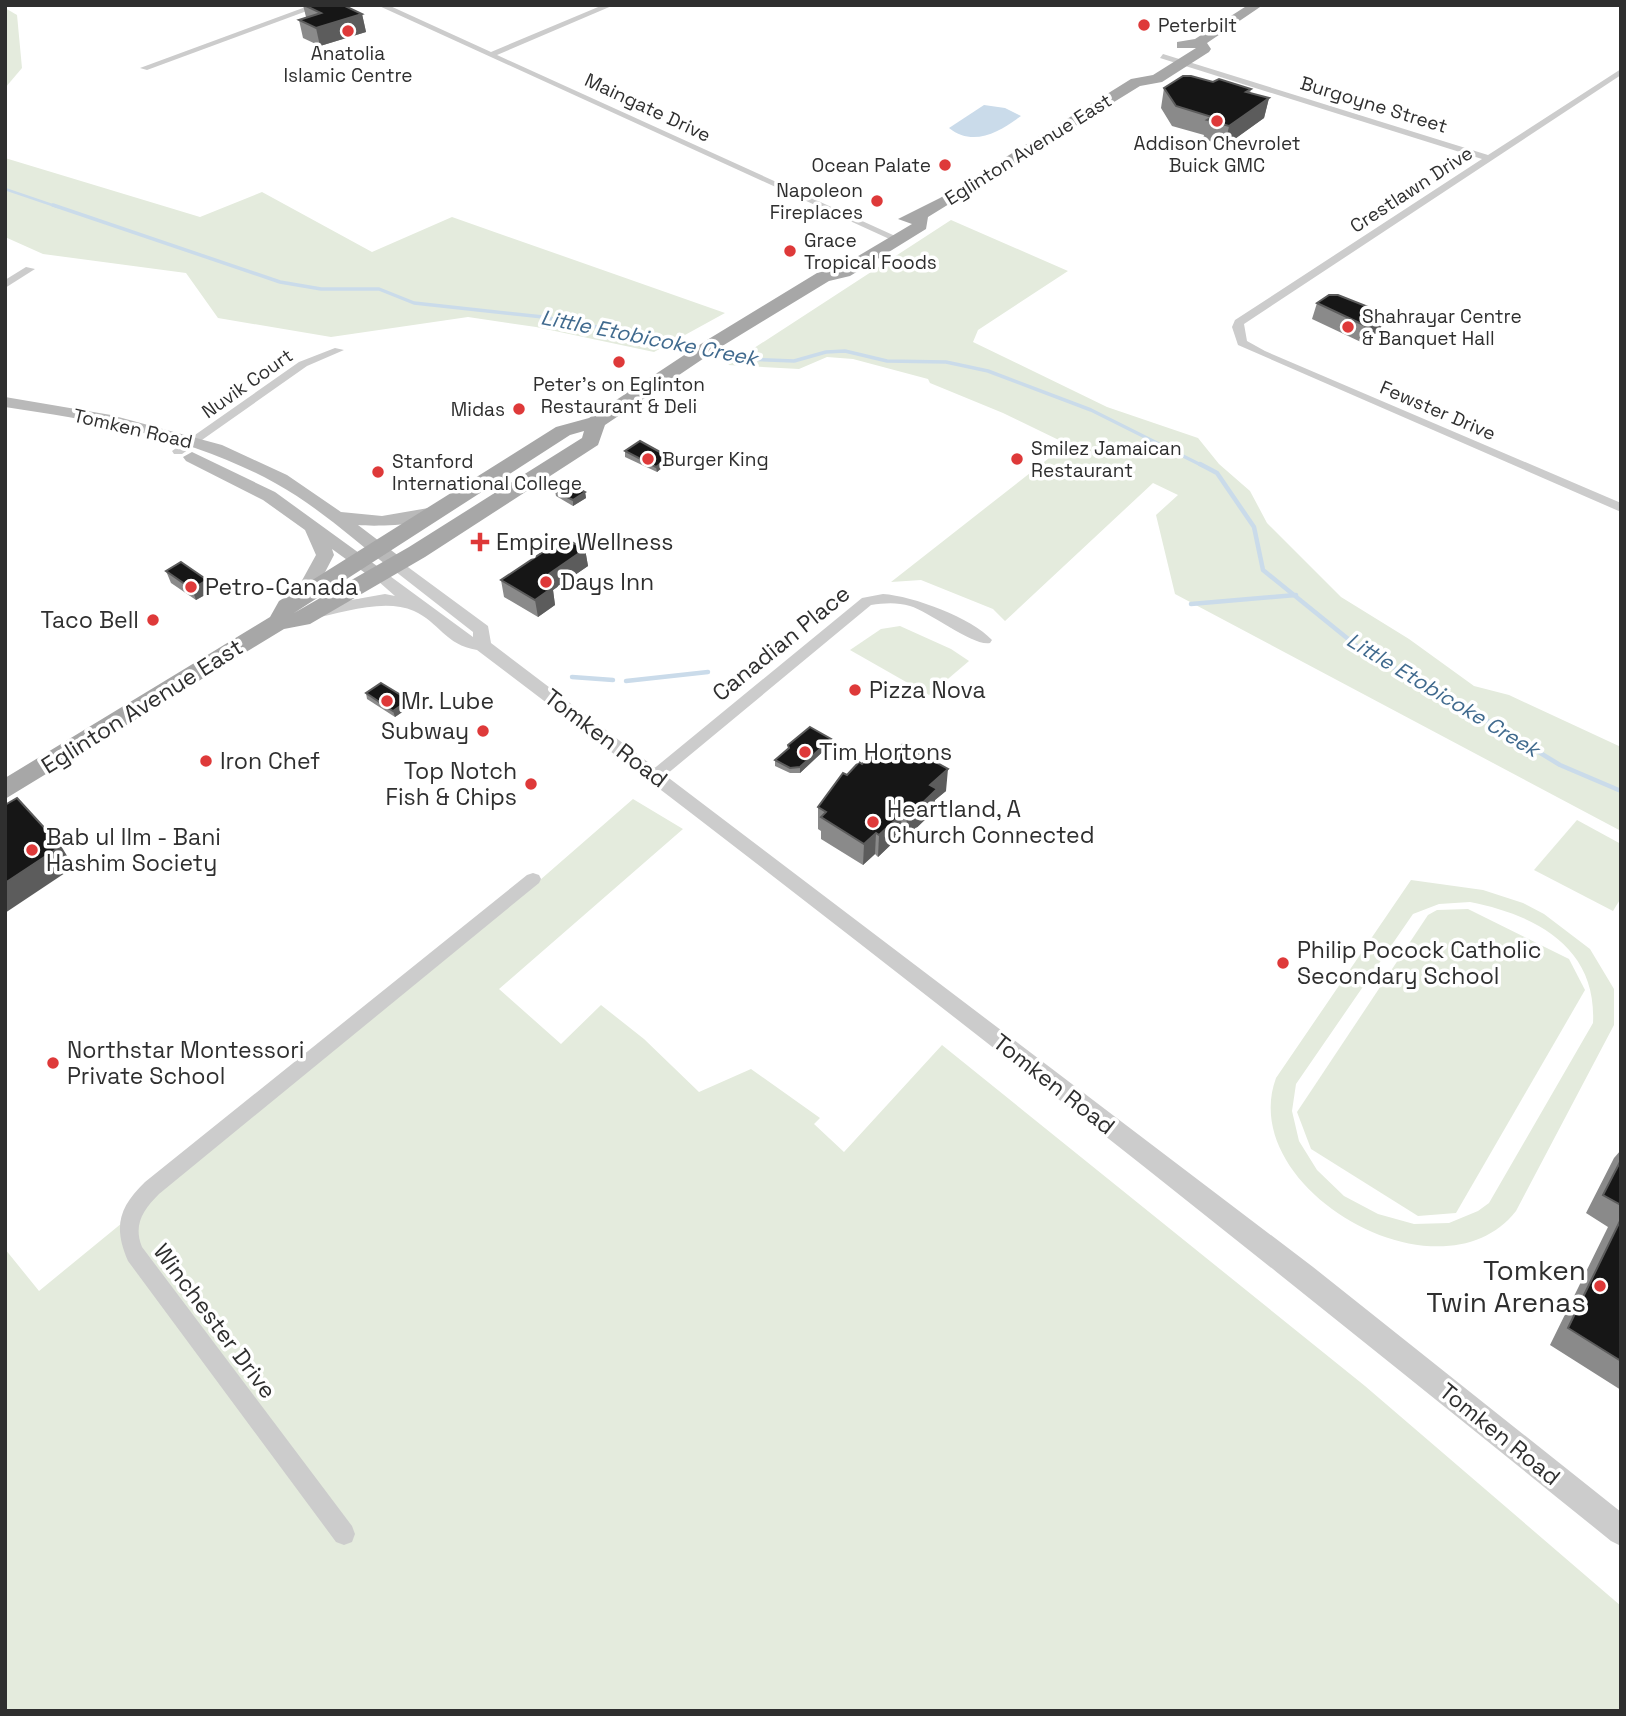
<svg xmlns="http://www.w3.org/2000/svg" width="1626" height="1716" viewBox="0 0 1626 1716" font-family="'Space Grotesk',sans-serif">
<style>
.green{fill:#e4ebdd;fill-rule:evenodd}
.water{fill:#cadbea}
.lines{fill:none;stroke-linecap:round;stroke-linejoin:round}
.stream-far2{stroke:#cadbea;stroke-width:2.5}
.stream-far1{stroke:#cadbea;stroke-width:3.5}
.stream{stroke:#cadbea;stroke-width:4.5}
.minor{fill:#ccc;fill-rule:evenodd}
.tertiary{fill:#ccc;fill-rule:evenodd}
.secondary{fill:#b9b9b9;fill-rule:evenodd}
.primary{fill:#a7a7a7;fill-rule:evenodd}
.wall{fill:#8a8a8a}
.shaded-wall{fill:#5c5c5c}
.building{fill:#161616;stroke:#5c5c5c;stroke-width:2}
.poi-dot{fill:#de3939;stroke:#fff;stroke-width:2.5}
.labels{text-anchor:middle;stroke-width:7;stroke-linejoin:round;paint-order:stroke}
.far-poi-label{font-size:19px;fill:#2f2f2f;stroke:#fff;text-anchor:start}
.far-street-label{font-size:19px;fill:#2f2f2f;stroke:#fff}
.far-water-label{font-size:21px;font-style:italic;fill:#406a8e;stroke:#fff}
.poi-label{font-size:23px;fill:#2f2f2f;stroke:#fff;text-anchor:start}
.street-label{font-size:23px;fill:#2f2f2f;stroke:#fff}
.near-poi-label{font-size:28px;fill:#2f2f2f;stroke:#fff;text-anchor:end}
</style>
<rect width="100%" height="100%" fill="#fff"/>
<!-- green -->
<g class="green">
<path d="M5,8L17,15L22,68L5,88Z"/>
<path d="M5,158L200,217L262,192L372,252L452,217L725,313L654,352L536,327L468,317L331,337L218,318L186,273L43,254L5,237Z"/>
<path d="M951,220L1068,271L978,330L973,342L1107,407L1198,438L1219,464L1250,491L1267,523L1341,597L1409,639L1474,686L1509,695L1621,747V831L1175,594L1156,515L1178,495L1153,483L1005,621L993,609L921,580L891,582L1067,444L1003,413L930,383L928,379L853,359L827,357L799,369L728,365Z"/>
<path d="M900,626L951,649L969,661L929,695L850,650L881,629Z"/>
<path d="M633,799L683,829L499,989L561,1044L601,1005L644,1039L699,1092L751,1069L820,1118L814,1124L844,1152L942,1045L1365,1386L1621,1606V1711H5V1249L39,1291L532,887Z"/>
<path d="M1577,820L1621,844V898L1613,911L1534,870Z"/>
<path d="M1411,880L1483,890L1523,903L1544,914L1590,949L1614,989V1025L1516,1211C1441,1307 1235,1189 1276,1078ZM1470,902C1536,915 1597,947 1593,1023L1489,1203L1478,1211L1449,1223L1414,1224L1378,1214L1344,1196L1317,1170L1299,1141L1292,1111L1296,1084L1413,914L1439,904Z"/>
<path d="M1468,909L1569,959L1585,990L1456,1213L1418,1216L1311,1149L1297,1112L1428,915L1437,910Z"/>
</g>
<!-- water -->
<path class="water" d="M984,105L1005,108L1021,116C1000,131 974,148 949,128Z"/>
<g class="lines">
<!-- stream-far2 -->
<path class="stream-far2" d="M5,189L58,207"/>
<!-- stream-far1 -->
<path class="stream-far1" d="M53,205L280,282L321,289H379L414,303L543,317L645,336L742,359L794,361L826,352L845,351L887,361L946,362L988,371L1091,410L1203,466"/>
<!-- stream -->
<g class="stream">
<path d="M1200,464L1217,473L1254,527L1263,570L1363,651L1445,695L1560,765L1621,791"/>
<path d="M1191,604L1296,595"/>
<path d="M572,677L613,680"/>
<path d="M626,681L708,672"/>
</g>
<!-- minor -->
<g class="minor">
<path d="M311,5H323L147,70L140,68Z"/>
<path d="M377,5H388L491,52L603,5H614L497,55L904,240L896,242Z"/>
<path d="M1163,54L1488,155L1621,69V75L1244,324L1247,341L1265,351L1621,503V512L1238,345L1232,327L1235,320L1482,159L1160,58Z"/>
<path d="M26,267L35,269L5,288V280Z"/>
<path d="M335,348L344,350L307,366L182,454H174L172,451L299,362Z"/>
<path d="M883,594C913,596 972,618 992,640L990,643C974,647 930,612 910,606C897,602 884,603 871,605L661,779H651L649,775L651,771L862,598Z"/>
<path d="M533,873L539,875L541,879L539,883L159,1194C143,1210 133,1225 142,1247L352,1526L355,1534L352,1542L344,1545L336,1542L128,1261C113,1227 119,1207 145,1182L527,875Z"/>
</g>
<!-- tertiary -->
<path class="tertiary" d="M397,559L488,626L491,643L1313,1267L1621,1512V1546L1611,1541C1237,1238 861,940 477,650C445,645 439,622 414,611C384,598 342,613 312,619L303,613L312,607L385,594L395,596L370,574L379,568L473,637V632L391,568L388,564Z"/>
<!-- secondary -->
<g class="secondary">
<path d="M5,397L111,415L222,445L287,475L341,512L382,516L440,506L449,511C436,525 377,527 358,525L404,560L406,564L397,570L390,568C353,539 317,506 275,483C192,437 98,421 5,407Z"/>
<path d="M192,452L275,492L388,574L379,580L372,578L332,549L334,555L311,599H297L294,595L316,555L305,530L263,500L186,461L183,457Z"/>
</g>
<!-- primary -->
<path class="primary" d="M1248,5H1263L1207,43L1211,49L1209,52L1162,82L1140,86L928,217L926,229L850,276L829,281L719,348L605,425L598,445L425,557L310,624L284,629L5,799V778L270,617L279,601L556,427L589,418L707,340L817,273L838,268L912,224L898,219L940,198L1131,79L1153,75L1196,48H1177V42L1195,39ZM584,431L582,438L409,547L294,613L570,435Z"/>
</g>
<!-- wall -->
<g class="wall">
<path d="M303,5H343L362,14L366,32L320,46L303,38L299,20L306,17Z"/>
<path d="M1213,82L1251,89L1250,93L1269,98L1264,118L1225,146L1203,139L1204,135L1172,126L1161,108L1164,88Z"/>
<path d="M1317,303L1380,330L1363,343L1312,319Z"/>
<path d="M625,451L669,462L657,472L625,457Z"/>
<path d="M555,491L585,492L586,498L573,506L556,496Z"/>
<path d="M585,549L588,566L553,590L555,605L538,617L504,597L501,580Z"/>
<path d="M166,571L212,591L196,600L171,583Z"/>
<path d="M366,693L409,700L411,706L395,717L367,699Z"/>
<path d="M831,739V744L800,773H790L775,766V760L788,749V745Z"/>
<path d="M888,758L946,791L935,800L934,811L905,839L900,836L878,857L875,854L863,865L821,839V831L818,829V807L847,775L862,764Z"/>
<path d="M1621,1150V1390L1550,1345L1608,1227L1586,1213L1614,1158Z"/>
</g>
<!-- shaded-wall -->
<g class="shaded-wall">
<path d="M362,14L366,32L320,46L316,28Z"/>
<path d="M1269,98L1264,118L1225,146L1229,126Z"/>
<path d="M1386,314L1380,330L1363,343L1368,327Z"/>
<path d="M669,457V462L657,472L656,467Z"/>
<path d="M585,492L586,498L573,506V500Z"/>
<path d="M585,549L588,566L553,590L555,605L538,617L535,600L539,581Z"/>
<path d="M207,580L212,591L196,600L192,589Z"/>
<path d="M409,700L411,706L395,717L393,711Z"/>
<path d="M831,739V744L800,773V767Z"/>
<path d="M948,769L946,791L935,800L934,811L905,839L907,818L930,785Z"/>
<path d="M902,814L900,836L878,857L879,835Z"/>
<path d="M876,833L875,854L863,865L864,844Z"/>
<path d="M61,846L74,867L5,913V883Z"/>
</g>
<!-- building -->
<g class="building">
<path d="M304,5H343L362,14L316,28L299,20L321,13Z"/>
<path d="M1183,76H1191L1213,82L1219,79L1251,89L1246,92L1269,98L1229,126L1207,120L1212,117L1176,106L1164,88Z"/>
<path d="M1329,295H1338L1386,314L1368,327L1317,303Z"/>
<path d="M640,441L669,457L656,467L625,451Z"/>
<path d="M568,483L585,492L573,500L555,491Z"/>
<path d="M564,538L585,549L539,581L552,588L535,600L501,580Z"/>
<path d="M181,562L207,580L192,589L166,571Z"/>
<path d="M381,683L409,700L393,711L366,693Z"/>
<path d="M810,727L831,739L800,767L790,768L775,760L789,748L788,745Z"/>
<path d="M903,744L948,769L930,785L937,789L907,818L902,814L879,835L876,833L864,844L821,817L826,812L818,807L843,773L847,775L859,762L862,764L876,751L888,758Z"/>
<path d="M17,798L61,846L5,883V805Z"/>
<path d="M1621,1160V1205L1603,1195Z"/>
<path d="M1621,1219V1361L1568,1328Z"/>
</g>
<!-- markers -->
<g class="poi-dot">
<circle cx="1144" cy="25" r="7"/>
<circle cx="348" cy="31" r="7"/>
<circle cx="1217" cy="121" r="7"/>
<circle cx="945" cy="165" r="7"/>
<circle cx="877" cy="201" r="7"/>
<circle cx="790" cy="251" r="7"/>
<circle cx="1348" cy="327" r="7"/>
<circle cx="619" cy="362" r="7"/>
<circle cx="519" cy="409" r="7"/>
<circle cx="648" cy="459" r="7"/>
<circle cx="1017" cy="459" r="7"/>
<circle cx="378" cy="472" r="7"/>
<path d="M476.5 531.5h7v7h7v7h-7v7h-7v-7h-7v-7h7z"/>
<circle cx="546" cy="582" r="7"/>
<circle cx="191" cy="587" r="7"/>
<circle cx="153" cy="620" r="7"/>
<circle cx="855" cy="690" r="7"/>
<circle cx="387" cy="701" r="7"/>
<circle cx="483" cy="731" r="7"/>
<circle cx="805" cy="752" r="7"/>
<circle cx="206" cy="761" r="7"/>
<circle cx="531" cy="784" r="7"/>
<circle cx="873" cy="822" r="7"/>
<circle cx="32" cy="850" r="7"/>
<circle cx="1283" cy="963" r="7"/>
<circle cx="53" cy="1063" r="7"/>
<circle cx="1600" cy="1286" r="7"/>
</g>
<g class="labels">
<!-- far-poi labels -->
<g class="far-poi-label">
<text x="1158" y="32">Peterbilt</text>
<text x="348" y="60" text-anchor="middle">Anatolia<tspan x="348" dy="22">Islamic Centre</tspan></text>
<text x="1217" y="150" text-anchor="middle">Addison Chevrolet<tspan x="1217" dy="22">Buick GMC</tspan></text>
<text x="931" y="172" text-anchor="end">Ocean Palate</text>
<text x="863" y="197" text-anchor="end">Napoleon<tspan x="863" dy="22">Fireplaces</tspan></text>
<text x="804" y="247">Grace<tspan x="804" dy="22">Tropical Foods</tspan></text>
<text x="1362" y="323">Shahrayar Centre<tspan x="1362" dy="22">&amp; Banquet Hall</tspan></text>
<text x="619" y="391" text-anchor="middle">Peter's on Eglinton<tspan x="619" dy="22">Restaurant &amp; Deli</tspan></text>
<text x="505" y="416" text-anchor="end">Midas</text>
<text x="1031" y="455">Smilez Jamaican<tspan x="1031" dy="22">Restaurant</tspan></text>
<text x="662" y="466">Burger King</text>
<text x="392" y="468">Stanford<tspan x="392" dy="22">International College</tspan></text>
</g>
<!-- far-street labels -->
<g class="far-street-label">
<text transform="translate(1374 104) rotate(17)" y="7">Burgoyne Street</text>
<text transform="translate(648 107) rotate(25)" y="7">Maingate Drive</text>
<text transform="translate(1028 149) rotate(-32)" y="7">Eglinton Avenue East</text>
<text transform="translate(1411 189) rotate(-33)" y="7">Crestlawn Drive</text>
<text transform="translate(247 383) rotate(-35)" y="7">Nuvik Court</text>
<text transform="translate(1438 410) rotate(23)" y="7">Fewster Drive</text>
<text transform="translate(133 428) rotate(13)" y="7">Tomken Road</text>
</g>
<!-- far-water labels -->
<g class="far-water-label">
<text transform="translate(649 338) rotate(11)" y="7">Little Etobicoke Creek</text>
<text transform="translate(1443 695) rotate(31)" y="7">Little Etobicoke Creek</text>
</g>
<!-- poi labels -->
<g class="poi-label">
<text x="496" y="550">Empire Wellness</text>
<text x="560" y="590">Days Inn</text>
<text x="205" y="595">Petro-Canada</text>
<text x="139" y="628" text-anchor="end">Taco Bell</text>
<text x="869" y="698">Pizza Nova</text>
<text x="401" y="709">Mr. Lube</text>
<text x="469" y="739" text-anchor="end">Subway</text>
<text x="819" y="760">Tim Hortons</text>
<text x="220" y="769">Iron Chef</text>
<text x="517" y="779" text-anchor="end">Top Notch<tspan x="517" dy="26">Fish &amp; Chips</tspan></text>
<text x="887" y="817">Heartland, A<tspan x="887" dy="26">Church Connected</tspan></text>
<text x="46" y="845">Bab ul Ilm - Bani<tspan x="46" dy="26">Hashim Society</tspan></text>
<text x="1297" y="958">Philip Pocock Catholic<tspan x="1297" dy="26">Secondary School</tspan></text>
<text x="67" y="1058">Northstar Montessori<tspan x="67" dy="26">Private School</tspan></text>
</g>
<!-- street labels -->
<g class="street-label">
<text transform="translate(781 643) rotate(-39)" y="8">Canadian Place</text>
<text transform="translate(142 706) rotate(-32)" y="8">Eglinton Avenue East</text>
<text transform="translate(606 738) rotate(37)" y="8">Tomken Road</text>
<text transform="translate(1054 1084) rotate(38)" y="8">Tomken Road</text>
<text transform="translate(215 1321) rotate(53)" y="8">Winchester Drive</text>
<text transform="translate(1500 1434) rotate(39)" y="8">Tomken Road</text>
</g>
<!-- near-poi labels -->
<g class="near-poi-label">
<text x="1586" y="1280">Tomken<tspan x="1586" dy="32">Twin Arenas</tspan></text>
</g>
</g>
<!-- border -->
<rect width="1626" height="1716" fill="none" stroke="#2f2f2f" stroke-width="14"/>
</svg>
